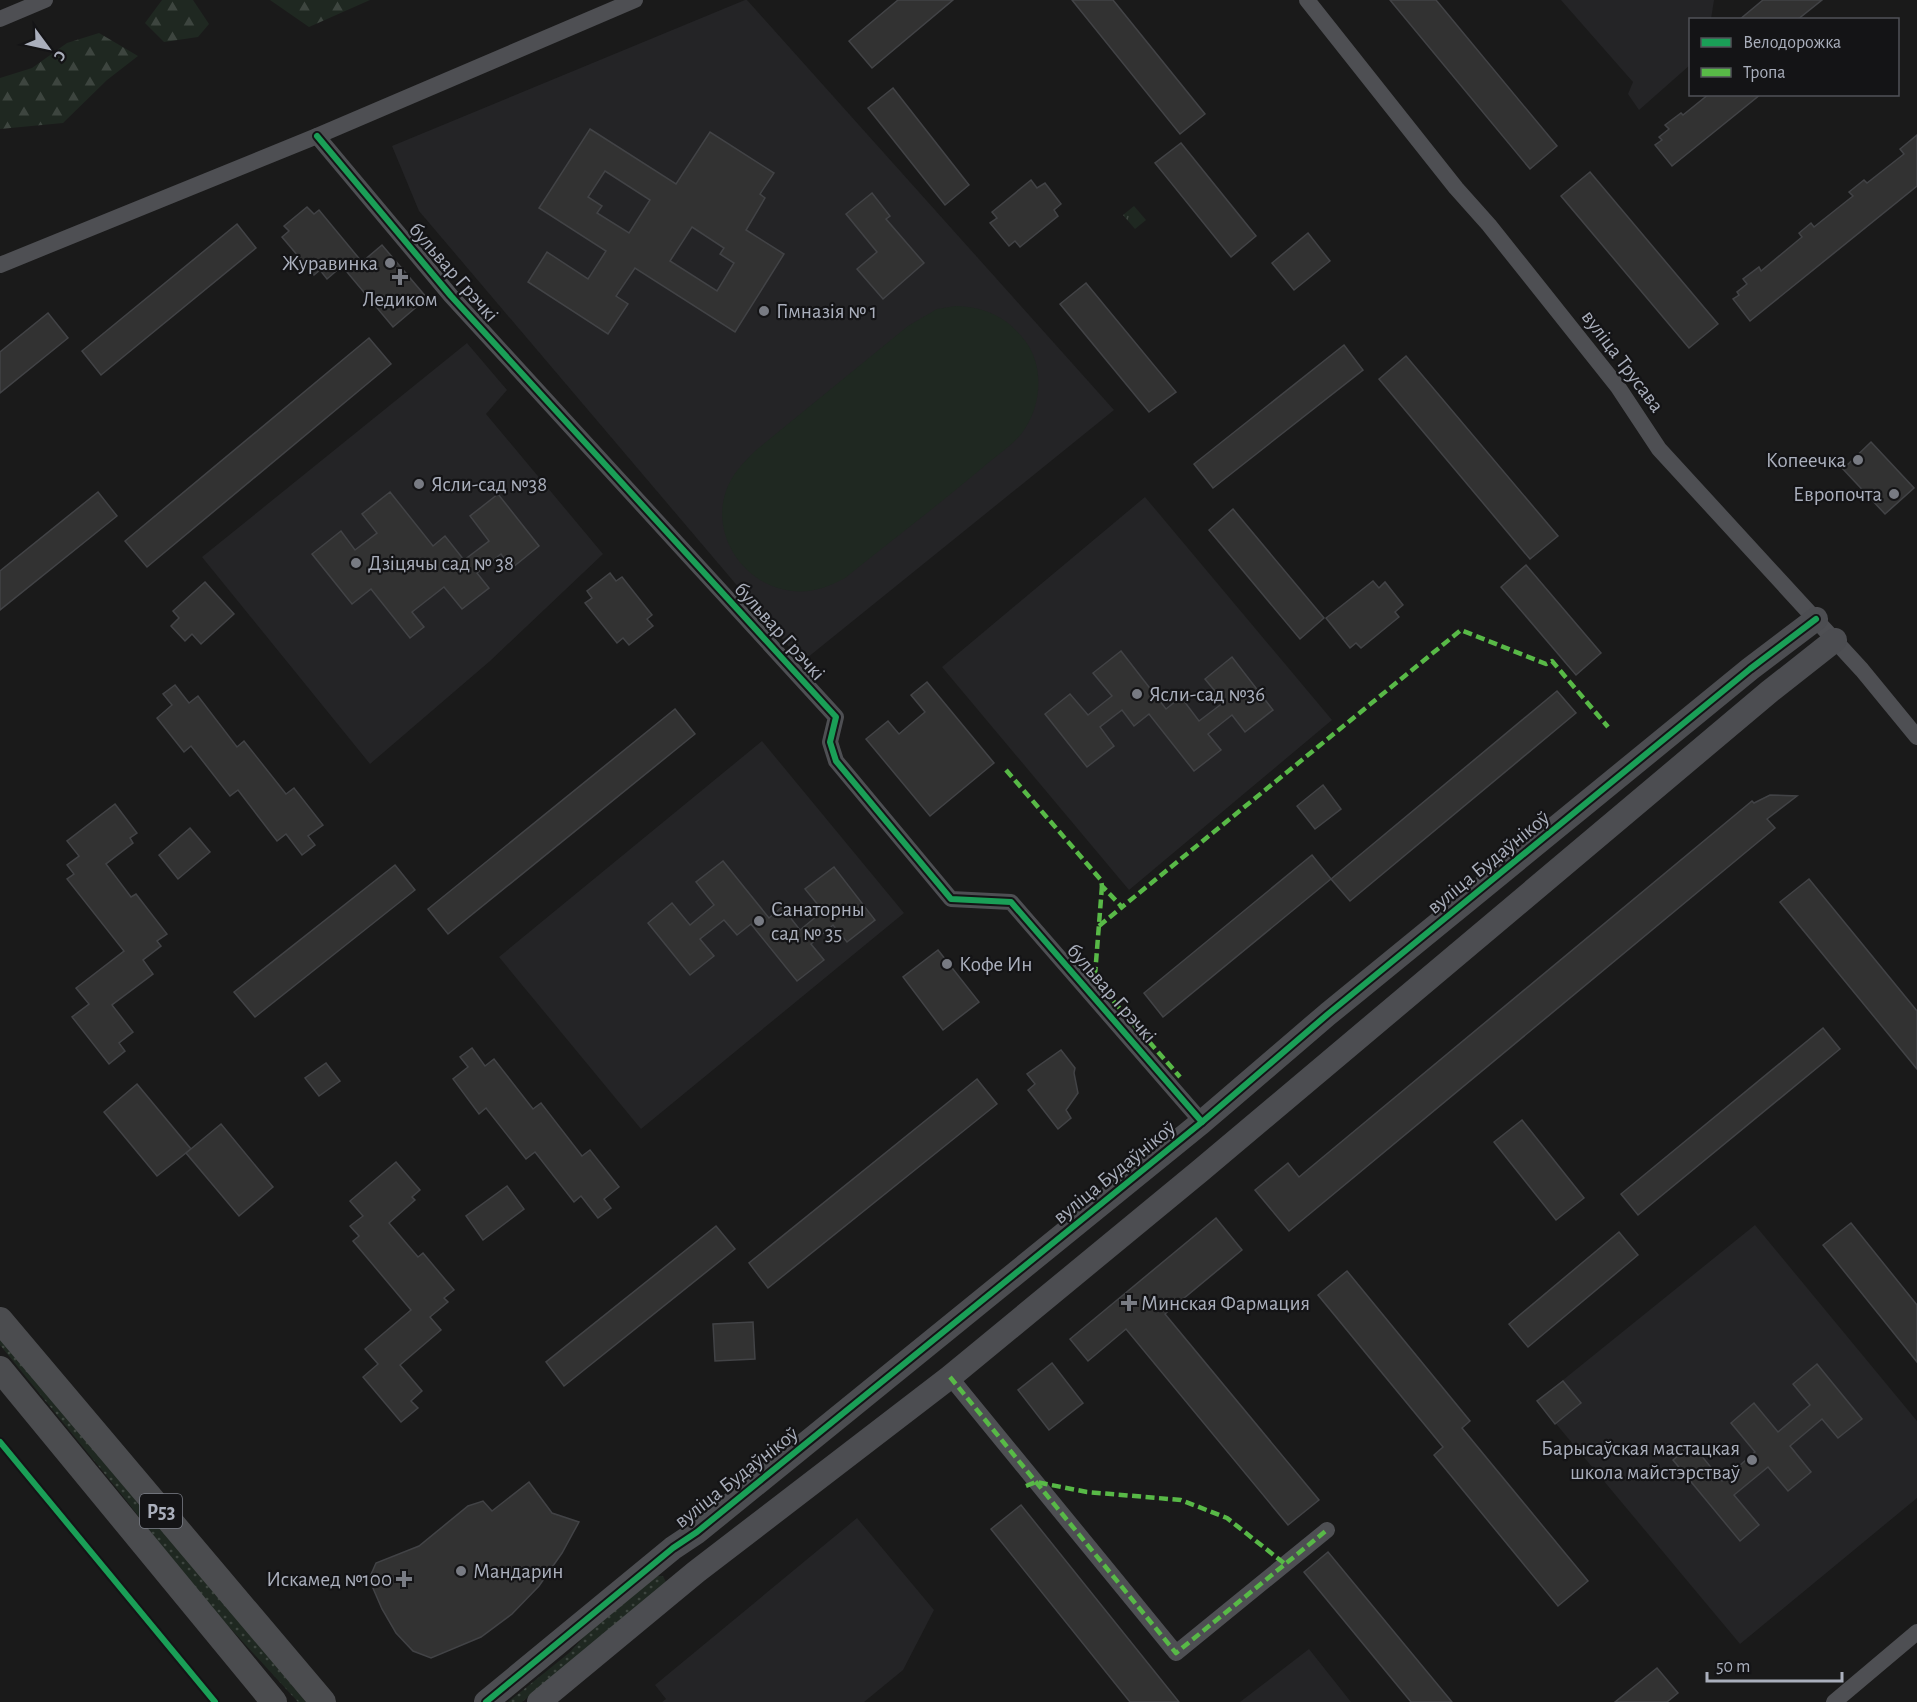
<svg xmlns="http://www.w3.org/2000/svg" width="1917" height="1702" viewBox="0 0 1917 1702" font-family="'Alegreya Sans',sans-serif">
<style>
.built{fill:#242426}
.grass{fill:url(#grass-dots)}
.forest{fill:url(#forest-firs)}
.park{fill:url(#park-tufts)}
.garden{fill:#1f2821}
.building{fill:#323232;stroke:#424346;stroke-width:1.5;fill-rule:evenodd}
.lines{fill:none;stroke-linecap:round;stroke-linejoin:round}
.street{stroke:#4e4f53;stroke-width:16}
.secondary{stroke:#4c4d51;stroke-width:24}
.primary{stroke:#4b4c4f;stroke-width:26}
.quiet{stroke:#58b947;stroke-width:4.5;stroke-dasharray:9 4.5;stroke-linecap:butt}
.cycleway-casing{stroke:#141416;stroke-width:10}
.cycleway{stroke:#1a9f57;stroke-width:6}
.poi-dot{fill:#787b83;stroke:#141416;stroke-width:2}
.labels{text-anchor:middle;stroke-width:4.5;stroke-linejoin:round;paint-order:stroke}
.shield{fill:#141416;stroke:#7d808a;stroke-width:1.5}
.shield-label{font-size:20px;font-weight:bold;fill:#aaafbc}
.poi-label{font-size:21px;fill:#aaafbc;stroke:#141416;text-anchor:start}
.street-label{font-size:21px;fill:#aaafbc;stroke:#141416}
</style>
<defs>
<pattern id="grass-dots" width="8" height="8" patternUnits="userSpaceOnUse" patternTransform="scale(1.5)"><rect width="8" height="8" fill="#1f2821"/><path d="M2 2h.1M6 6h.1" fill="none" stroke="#3d453f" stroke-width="1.8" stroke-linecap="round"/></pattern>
<pattern id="forest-firs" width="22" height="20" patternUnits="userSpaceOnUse" patternTransform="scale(1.5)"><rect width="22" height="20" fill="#1f2821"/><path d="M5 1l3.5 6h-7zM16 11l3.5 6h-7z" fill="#3d453f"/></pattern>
<pattern id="park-tufts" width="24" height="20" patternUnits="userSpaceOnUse" patternTransform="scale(1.5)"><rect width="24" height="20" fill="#1f2821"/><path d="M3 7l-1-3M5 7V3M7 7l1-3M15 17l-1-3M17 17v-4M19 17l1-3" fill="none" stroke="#3d453f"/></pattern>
</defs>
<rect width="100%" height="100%" fill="#1a1a1a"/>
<!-- built -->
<g class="built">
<path d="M745,0H747L1114,410L802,662L419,211L392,146Z"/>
<path d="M1561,0H1714L1711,19L1690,20V65L1639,110L1628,94L1633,82Z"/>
<path d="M467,343L507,390L486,414L603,554L490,661L370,764L202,557Z"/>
<path d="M1145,497L1332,720L1129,890L942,667Z"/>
<path d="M762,741L904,913L641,1129L499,957Z"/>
<path d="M1755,1225L1917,1421V1498L1740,1644L1537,1401Z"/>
<path d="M857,1518L934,1610L903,1670L864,1702H662L666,1699L655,1685Z"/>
<path d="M1309,1649L1351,1702H1240Z"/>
</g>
<!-- grass -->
<g class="grass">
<path d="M0,1336L306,1702H298L199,1594L122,1495L0,1345Z"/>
<path d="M657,1576H663L666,1582L659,1592L522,1702H508L569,1653L591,1629Z"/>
</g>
<!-- forest -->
<g class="forest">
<path d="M162,0H193L209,24L198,37L164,42L145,23Z"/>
<path d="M270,0H370L309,27Z"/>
<path d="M99,33L138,56L107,80L63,123L0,129V78L32,68L67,43Z"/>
</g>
<!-- park -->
<path class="park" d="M1134,206L1146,220L1135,229L1123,215Z"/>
<!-- garden -->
<path class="garden" d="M956,306C987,307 1008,318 1026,342C1045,368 1041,408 1022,433C1012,446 994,457 981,469C937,506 890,542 845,578C828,587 812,593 793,591C746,587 710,537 726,491C732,474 743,463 755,451L908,326L937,309Z"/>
<!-- building -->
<g class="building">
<path d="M898,0H953L872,68L849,41Z"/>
<path d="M1072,0H1113L1205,114L1180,134Z"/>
<path d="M1390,0H1436L1557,146L1530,169Z"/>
<path d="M1763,0H1822L1797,20H1739Z"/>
<path d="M893,88L969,185L945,205L868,108Z"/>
<path d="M1709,94H1761L1672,166L1655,145L1662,140L1659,137L1669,129L1665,125L1681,113L1683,115Z"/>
<path d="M590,129L676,184L710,132L774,173L760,194L765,198L746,230L784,254L735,332L635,268L616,296L628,304L608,334L528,282L547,252L588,279L606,251L539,208ZM605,171L650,200L629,233L597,213L602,206L588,197ZM692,227L724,248L720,254L734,263L717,291L670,261Z"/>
<path d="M1917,135V186L1750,321L1733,299L1739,295L1737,292L1747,284L1743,279L1759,267L1761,271L1802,237L1799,233L1811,223L1814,227L1853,196L1849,192L1864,180L1867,183L1904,154L1900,149Z"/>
<path d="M1181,143L1256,236L1231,257L1155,163Z"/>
<path d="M1590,172L1718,324L1689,348L1561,196Z"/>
<path d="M1031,180L1037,188L1045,183L1061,204L1054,210L1058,216L1020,247L1015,241L1009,246L990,223L997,218L992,212Z"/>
<path d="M872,193L890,216L886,219L924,263L883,299L857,269L877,252L846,214Z"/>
<path d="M307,207L314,214L319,210L362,262L382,245L427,298L393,327L342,266L327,279L320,270L314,275L282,237L289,231L284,226Z"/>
<path d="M237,224L256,248L101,375L82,351Z"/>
<path d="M1308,233L1330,261L1294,290L1272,263Z"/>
<path d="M1086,283L1176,392L1149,412L1060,304Z"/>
<path d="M48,313L68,338L0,393V352Z"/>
<path d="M369,338L391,364L147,567L125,541Z"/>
<path d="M1344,345L1363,370L1213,488L1194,464Z"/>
<path d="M1406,356L1558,536L1530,559L1379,379Z"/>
<path d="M1871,442L1914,488L1885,514L1843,469Z"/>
<path d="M98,492L117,516L0,610V571Z"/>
<path d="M390,492L433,546L445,536L464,560L489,541L470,516L498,494L539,546L512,568L501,554L477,573L489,588L462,609L444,587L412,612L424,627L410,638L371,589L352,604L312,554L341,531L355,550L377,533L362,514Z"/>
<path d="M1233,509L1324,618L1300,639L1209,530Z"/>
<path d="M1526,565L1601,653L1576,675L1501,587Z"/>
<path d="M610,573L616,581L622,577L652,615L647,619L653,626L629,645L623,638L617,643L585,603L592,598L587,591Z"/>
<path d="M1373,581L1379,588L1385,582L1403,605L1395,612L1399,617L1361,648L1356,643L1350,648L1326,618Z"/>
<path d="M205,582L234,614L201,644L192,634L185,641L171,626L179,618L173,611Z"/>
<path d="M1121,651L1166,709L1181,697L1199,721L1224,702L1205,679L1232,657L1273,710L1245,732L1232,715L1208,734L1221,750L1194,771L1149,714L1134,726L1122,710L1100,727L1114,746L1087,767L1045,714L1070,694L1088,715L1112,696L1093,673Z"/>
<path d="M927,682L994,763L930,816L866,739L888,721L899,734L925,712L911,695Z"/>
<path d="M175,685L189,703L198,696L237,747L244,741L286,794L294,788L323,825L308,836L315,845L302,855L286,834L277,841L238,790L230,796L191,746L184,752L157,718L172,705L163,694Z"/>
<path d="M1557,691L1576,713L1350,901L1331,879Z"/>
<path d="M675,709L695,734L448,934L428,909Z"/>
<path d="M1323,785L1341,809L1315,829L1297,806Z"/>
<path d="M1770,795L1797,796L1767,819L1775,828L1289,1231L1255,1190L1288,1163L1299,1177L1752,801L1754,803Z"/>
<path d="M115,804L137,833L130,838L133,843L106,864L131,897L136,894L167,934L157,941L161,946L143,960L153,974L112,1005L133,1032L119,1043L125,1051L109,1064L72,1017L89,1004L76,988L124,951L67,879L74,874L67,865L79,856L67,841Z"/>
<path d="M190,828L210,852L178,879L159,855Z"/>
<path d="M1312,855L1331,879L1163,1017L1144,993Z"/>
<path d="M723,861L769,918L782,907L800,930L823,911L805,889L834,867L875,920L847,942L833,925L811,944L824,960L797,981L751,924L737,935L724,920L700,939L714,956L690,975L648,923L672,903L690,925L714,905L696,882Z"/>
<path d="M395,865L415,890L255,1017L234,992Z"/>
<path d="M1809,879L1917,1011V1069L1780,902Z"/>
<path d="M938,950L979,1002L943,1030L903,977Z"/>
<path d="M1823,1028L1840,1049L1638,1215L1621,1194Z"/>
<path d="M472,1048L485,1066L494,1059L533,1109L541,1103L582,1156L590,1150L619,1187L604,1199L611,1208L598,1218L581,1196L574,1202L535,1152L526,1159L486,1108L479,1114L453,1079L468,1067L460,1057Z"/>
<path d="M1061,1050L1075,1068L1074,1073L1078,1093L1066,1110L1071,1118L1058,1129L1028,1090L1035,1084L1027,1074Z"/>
<path d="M326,1063L340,1081L319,1096L305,1078Z"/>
<path d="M977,1079L997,1104L768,1288L749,1263Z"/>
<path d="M137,1084L191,1149L157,1176L104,1112Z"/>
<path d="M1522,1120L1584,1198L1556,1220L1494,1142Z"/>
<path d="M221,1124L273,1187L239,1216L186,1153Z"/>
<path d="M396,1162L420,1190L412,1197L415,1200L389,1223L418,1257L423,1253L454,1290L444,1298L448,1302L430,1317L441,1330L400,1365L422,1391L411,1401L418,1408L401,1422L363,1377L378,1364L365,1349L411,1310L353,1241L359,1236L350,1226L363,1216L350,1201Z"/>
<path d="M507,1186L524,1209L483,1240L466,1216Z"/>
<path d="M1216,1218L1242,1250L1165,1314L1319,1500L1288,1525L1126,1329L1088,1361L1070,1339Z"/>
<path d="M1851,1223L1917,1305V1362L1823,1245Z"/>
<path d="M716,1226L735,1249L564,1386L546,1362Z"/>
<path d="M1619,1232L1638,1255L1528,1347L1509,1324Z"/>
<path d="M1347,1271L1470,1421L1462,1428L1588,1581L1558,1606L1434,1455L1443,1447L1318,1295Z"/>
<path d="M753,1322L755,1359L715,1361L713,1324Z"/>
<path d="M1052,1363L1083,1403L1049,1430L1018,1390Z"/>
<path d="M1817,1364L1862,1419L1838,1438L1822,1419L1790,1446L1811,1472L1788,1491L1768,1467L1734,1495L1759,1525L1740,1541L1673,1460L1692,1444L1722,1481L1755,1452L1731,1423L1754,1403L1778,1432L1810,1405L1793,1384Z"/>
<path d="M1563,1381L1581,1403L1555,1424L1537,1401Z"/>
<path d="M529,1482L552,1513L579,1522L562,1553L539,1586L512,1614L481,1637L431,1658L413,1651L396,1633L382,1609L369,1579L376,1563L419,1546L468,1506L483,1501L492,1511Z"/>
<path d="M1021,1505L1179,1702H1130L991,1529Z"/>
<path d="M1328,1552L1452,1702H1411L1304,1572Z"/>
<path d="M1657,1668L1678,1693L1667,1702H1615Z"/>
</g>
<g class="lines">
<!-- street -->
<g class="street">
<path d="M1307,0L1456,188L1489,225L1618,387L1659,449L1862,670L1917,737"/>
<path d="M0,19L45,0"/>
<path d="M317,136L451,296L836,717L830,742L836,761L951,899L1011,902L1202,1122"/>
<path d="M0,265L317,136L635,0"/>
<path d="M950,1377L1176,1653L1327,1530"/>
<path d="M1834,1702L1917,1632"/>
</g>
<!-- secondary -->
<g class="secondary">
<path d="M486,1702L673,1548L697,1532L1202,1122L1328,1014L1750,669L1816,619"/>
<path d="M539,1702L696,1572L950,1377L1200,1171L1769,692L1835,640"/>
</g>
<!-- primary -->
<g class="primary">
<path d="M0,1320L323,1702"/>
<path d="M0,1369L274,1702"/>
</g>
<!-- quiet -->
<g class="quiet">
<path d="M1006,770L1101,880L1102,886L1122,907L1461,630L1546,664L1552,661L1608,727"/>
<path d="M1102,886L1095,975L1102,988L1180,1077"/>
<path d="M1099,926L1122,907"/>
<path d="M950,1377L1176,1653L1327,1530"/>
<path d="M1026,1486L1036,1482L1087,1492L1181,1500L1227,1518L1285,1564"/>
</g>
<!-- cycleway casing -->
<g class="cycleway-casing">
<g id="cycleway">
<path d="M317,136L451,296L836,717L830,742L836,761L951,899L1011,902L1202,1122"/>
<path d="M0,1442L215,1702"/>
<path d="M486,1702L673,1548L697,1532L1202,1122L1328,1014L1750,669L1816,619"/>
</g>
</g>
<!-- cycleway -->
<use href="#cycleway" class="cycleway"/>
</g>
<!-- markers -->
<g class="poi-dot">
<circle cx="390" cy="263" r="6"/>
<path d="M397 268h6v6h6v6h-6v6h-6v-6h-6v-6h6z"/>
<circle cx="764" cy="311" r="6"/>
<circle cx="1858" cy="460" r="6"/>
<circle cx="419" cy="484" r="6"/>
<circle cx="1894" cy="494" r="6"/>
<circle cx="356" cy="563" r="6"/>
<circle cx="1137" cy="694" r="6"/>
<circle cx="759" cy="921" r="6"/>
<circle cx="947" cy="964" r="6"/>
<path d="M1126 1294h6v6h6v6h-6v6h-6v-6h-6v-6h6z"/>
<circle cx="1752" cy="1460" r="6"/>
<circle cx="461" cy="1571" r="6"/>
<path d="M401 1570h6v6h6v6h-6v6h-6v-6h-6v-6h6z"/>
</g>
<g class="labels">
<!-- shield labels -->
<rect class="shield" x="140" y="1494" width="42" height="34" rx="4.5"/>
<g class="shield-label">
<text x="161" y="1518">Р53</text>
</g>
<!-- poi labels -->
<g class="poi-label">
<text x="378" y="270" text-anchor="end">Журавинка</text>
<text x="400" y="306" text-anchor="middle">Ледиком</text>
<text x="776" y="318">Гімназія № 1</text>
<text x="1846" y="467" text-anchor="end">Копеечка</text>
<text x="431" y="491">Ясли-сад №38</text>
<text x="1882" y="501" text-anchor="end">Европочта</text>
<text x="368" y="570">Дзіцячы сад № 38</text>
<text x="1149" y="701">Ясли-сад №36</text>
<text x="771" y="916">Санаторны<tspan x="771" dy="24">сад № 35</tspan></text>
<text x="959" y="971">Кофе Ин</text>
<text x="1141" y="1310">Минская Фармация</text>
<text x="1740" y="1455" text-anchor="end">Барысаўская мастацкая<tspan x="1740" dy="24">школа майстэрстваў</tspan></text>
<text x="473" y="1578">Мандарин</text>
<text x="392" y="1586" text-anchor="end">Искамед №100</text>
</g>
<!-- street labels -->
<g class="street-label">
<text transform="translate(454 272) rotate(49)" y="7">бульвар Грэчкі</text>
<text transform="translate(1623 361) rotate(53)" y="7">вуліца Трусава</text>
<text transform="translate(780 631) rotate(48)" y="7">бульвар Грэчкі</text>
<text transform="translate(1488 862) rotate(-39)" y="7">вуліца Будаўнікоў</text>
<text transform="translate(1112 993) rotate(49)" y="7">бульвар Грэчкі</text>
<text transform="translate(1114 1172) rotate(-39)" y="7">вуліца Будаўнікоў</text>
<text transform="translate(736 1477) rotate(-38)" y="7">вуліца Будаўнікоў</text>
</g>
</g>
<!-- legend -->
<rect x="1689" y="18" width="210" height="78" fill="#141416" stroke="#505258" stroke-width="1.5"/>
<rect x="1701" y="38" width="30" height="9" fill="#1a9f57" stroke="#505258" stroke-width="1.5"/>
<text x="1743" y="48" font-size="18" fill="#aaafbc">Велодорожка</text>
<rect x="1701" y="68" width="30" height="9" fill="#58b947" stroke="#505258" stroke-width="1.5"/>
<text x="1743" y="78" font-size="18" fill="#aaafbc">Тропа</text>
<!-- north arrow -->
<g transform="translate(48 48) rotate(123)" stroke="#141416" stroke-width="4.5" paint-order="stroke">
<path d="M0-4.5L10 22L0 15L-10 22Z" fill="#aaafbc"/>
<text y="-9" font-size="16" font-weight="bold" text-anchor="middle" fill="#aaafbc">С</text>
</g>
<!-- scale -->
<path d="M1707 1672v9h135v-9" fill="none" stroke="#aaafbc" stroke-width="3"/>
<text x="1716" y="1672" font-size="18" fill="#aaafbc" stroke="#141416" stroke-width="4.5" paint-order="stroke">50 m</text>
</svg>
